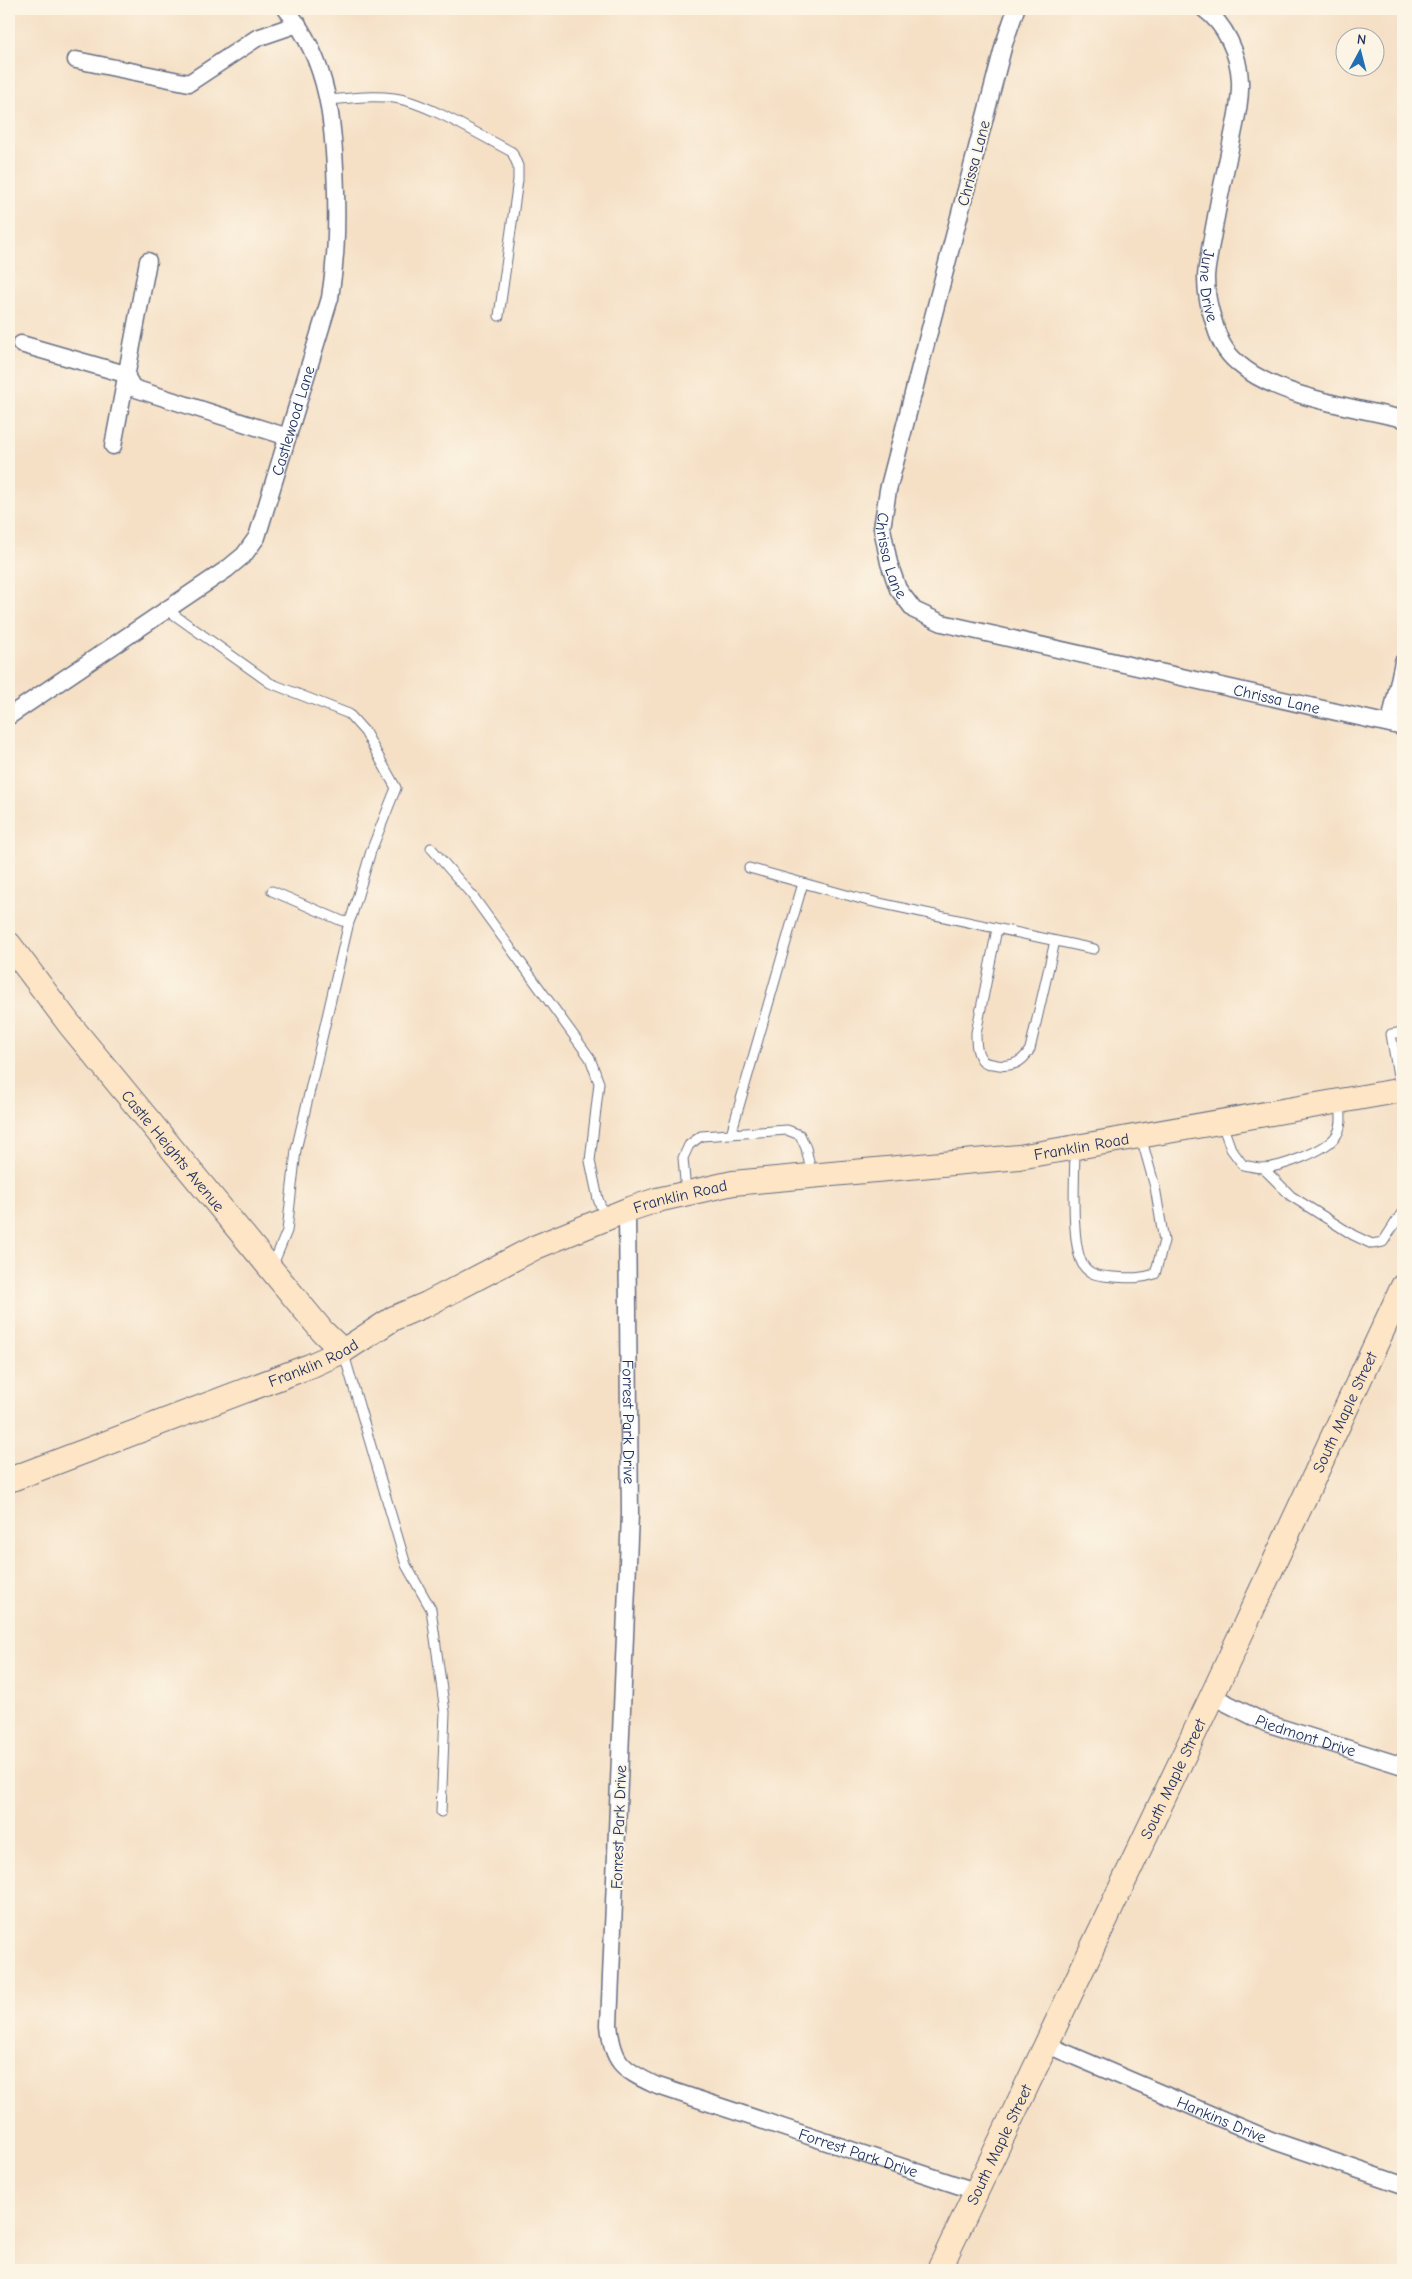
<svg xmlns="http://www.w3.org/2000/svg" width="1412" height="2279" viewBox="0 0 1412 2279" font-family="'Comic Neue',sans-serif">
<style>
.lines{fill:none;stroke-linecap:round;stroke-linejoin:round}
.lane-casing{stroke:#676d82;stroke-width:11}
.street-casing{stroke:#676d82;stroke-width:19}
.secondary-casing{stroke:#676d82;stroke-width:26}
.lane{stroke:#fff;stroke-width:9}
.street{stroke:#fff;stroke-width:16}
.secondary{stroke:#fde5c5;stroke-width:24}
.labels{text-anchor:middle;stroke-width:4;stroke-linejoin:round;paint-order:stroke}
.street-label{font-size:16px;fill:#1b2f5e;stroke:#fcf5e5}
</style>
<rect width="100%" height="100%" fill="#fcf5e5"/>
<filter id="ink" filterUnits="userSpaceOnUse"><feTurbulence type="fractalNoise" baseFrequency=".02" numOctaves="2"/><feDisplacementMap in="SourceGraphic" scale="10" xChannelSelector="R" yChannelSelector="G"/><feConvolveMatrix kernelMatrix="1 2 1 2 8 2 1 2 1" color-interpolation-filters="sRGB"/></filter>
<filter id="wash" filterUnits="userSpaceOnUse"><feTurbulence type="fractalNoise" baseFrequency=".0096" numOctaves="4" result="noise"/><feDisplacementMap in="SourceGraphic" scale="20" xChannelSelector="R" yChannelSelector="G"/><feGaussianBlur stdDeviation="1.12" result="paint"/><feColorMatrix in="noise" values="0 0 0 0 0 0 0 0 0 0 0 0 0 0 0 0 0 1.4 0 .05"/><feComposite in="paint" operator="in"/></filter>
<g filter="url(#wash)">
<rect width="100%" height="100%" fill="#f5e0c6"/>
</g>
<g filter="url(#ink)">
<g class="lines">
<!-- lane casing -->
<g class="lane-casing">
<g id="lane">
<path d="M329,100C350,98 372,95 394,98C426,102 481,136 512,152L518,166V180L499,316"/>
<path d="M166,609L270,683L349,714L365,732L396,788L371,851L352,915L349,922L342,921L272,891"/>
<path d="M431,848L472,895L590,1058L599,1083L590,1161L598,1199L605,1217"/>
<path d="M749,868L803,883"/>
<path d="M997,929L976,1033C976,1042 976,1052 982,1060C985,1063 989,1064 993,1064C1009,1068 1022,1064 1030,1049L1055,941"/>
<path d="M1400,1088L1391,1034L1403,1032"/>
<path d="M1222,1124L1231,1149L1243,1165C1249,1166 1256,1168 1262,1168C1279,1168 1326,1151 1336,1136C1343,1126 1341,1115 1340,1103"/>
<path d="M731,1134L803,883L865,900L1094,949"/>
<path d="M1075,1147C1075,1174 1070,1243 1083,1265C1090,1276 1102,1276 1114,1277C1130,1278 1140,1279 1155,1274L1164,1241L1155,1187L1141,1137"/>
<path d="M1263,1168L1291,1196L1353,1235L1372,1244L1383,1242L1403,1211"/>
<path d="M686,1192L683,1158L689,1145L701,1136L787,1130L800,1135L806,1148L812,1176"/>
<path d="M272,1267L287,1231L296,1150L349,922"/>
<path d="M343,1351L406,1565L431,1609L445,1712L441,1812"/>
</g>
</g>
<!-- street casing -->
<g class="street-casing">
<g id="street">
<path id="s1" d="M1016,9L1004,44L888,490L882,528L889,563L898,589L914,610L942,623L1403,727"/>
<path id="s2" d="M1204,9C1225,24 1239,54 1240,81C1241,102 1235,124 1231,144C1223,179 1216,214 1210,249C1209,258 1206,269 1206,278C1206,292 1209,307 1213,319C1218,338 1224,352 1239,364C1277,397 1354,407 1403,419"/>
<path d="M76,60L189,83L257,38L298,24"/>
<path d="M21,344L125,374L133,388L288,437"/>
<path d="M113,446L148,261"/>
<path id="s3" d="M9,716L227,569L244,555L257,537L330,298C336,260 337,231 336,192C334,126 330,62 286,9"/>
<path d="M1390,723L1403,662"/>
<path id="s4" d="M627,1210L630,1514L609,2025C613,2062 621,2069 655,2085L975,2191"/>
<path id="s5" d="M1212,1696L1266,1723L1403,1766"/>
<path id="s6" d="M1045,2044L1271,2140L1403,2185"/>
</g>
</g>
<!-- secondary casing -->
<g class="secondary-casing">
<g id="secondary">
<path id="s7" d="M9,944L70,1025L323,1332L343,1351"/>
<path id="s8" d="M9,1480L310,1366L343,1351L394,1318L427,1304L536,1247L627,1210L657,1200L733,1183L1019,1157L1403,1090"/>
<path id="s9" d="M939,2270L1212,1696L1403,1286"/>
</g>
</g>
<!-- lane -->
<use href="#lane" class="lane"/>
<!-- street -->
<use href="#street" class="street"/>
<!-- secondary -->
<use href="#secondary" class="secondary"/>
</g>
</g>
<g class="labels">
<!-- street labels -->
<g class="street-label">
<text transform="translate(973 163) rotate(-75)" y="6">Chrissa Lane</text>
<text dy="6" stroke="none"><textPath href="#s2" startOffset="291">June Drive</textPath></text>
<text dy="6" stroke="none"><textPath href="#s3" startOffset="429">Castlewood Lane</textPath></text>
<text dy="6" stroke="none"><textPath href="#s1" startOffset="565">Chrissa Lane</textPath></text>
<text dy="6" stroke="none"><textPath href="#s1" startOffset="1000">Chrissa Lane</textPath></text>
<text dy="6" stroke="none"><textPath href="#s8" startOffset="1136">Franklin Road</textPath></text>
<text dy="6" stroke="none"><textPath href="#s7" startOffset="264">Castle Heights Avenue</textPath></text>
<text dy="6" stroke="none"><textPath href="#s8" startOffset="731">Franklin Road</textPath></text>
<text dy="6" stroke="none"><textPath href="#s8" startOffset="326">Franklin Road</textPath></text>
<text dy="6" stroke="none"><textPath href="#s9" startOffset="949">South Maple Street</textPath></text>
<text dy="6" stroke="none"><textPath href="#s4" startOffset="212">Forrest Park Drive</textPath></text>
<text dy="6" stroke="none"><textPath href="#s5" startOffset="102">Piedmont Drive</textPath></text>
<text dy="6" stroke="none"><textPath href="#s9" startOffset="544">South Maple Street</textPath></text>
<text transform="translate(618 1827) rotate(-88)" y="6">Forrest Park Drive</text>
<text dy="6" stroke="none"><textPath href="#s6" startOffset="192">Hankins Drive</textPath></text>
<text dy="6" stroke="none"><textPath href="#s9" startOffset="139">South Maple Street</textPath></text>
<text dy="6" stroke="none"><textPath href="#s4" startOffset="1111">Forrest Park Drive</textPath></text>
</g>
</g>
<!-- margin -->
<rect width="1412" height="2279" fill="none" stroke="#fcf5e5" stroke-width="30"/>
<!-- north arrow -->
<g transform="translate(1360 52) rotate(7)"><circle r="24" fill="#fcf5e5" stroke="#a2a6af"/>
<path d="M0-4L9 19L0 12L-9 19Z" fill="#1f6fb2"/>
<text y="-8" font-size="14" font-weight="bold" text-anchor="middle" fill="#1b2f5e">N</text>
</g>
</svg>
